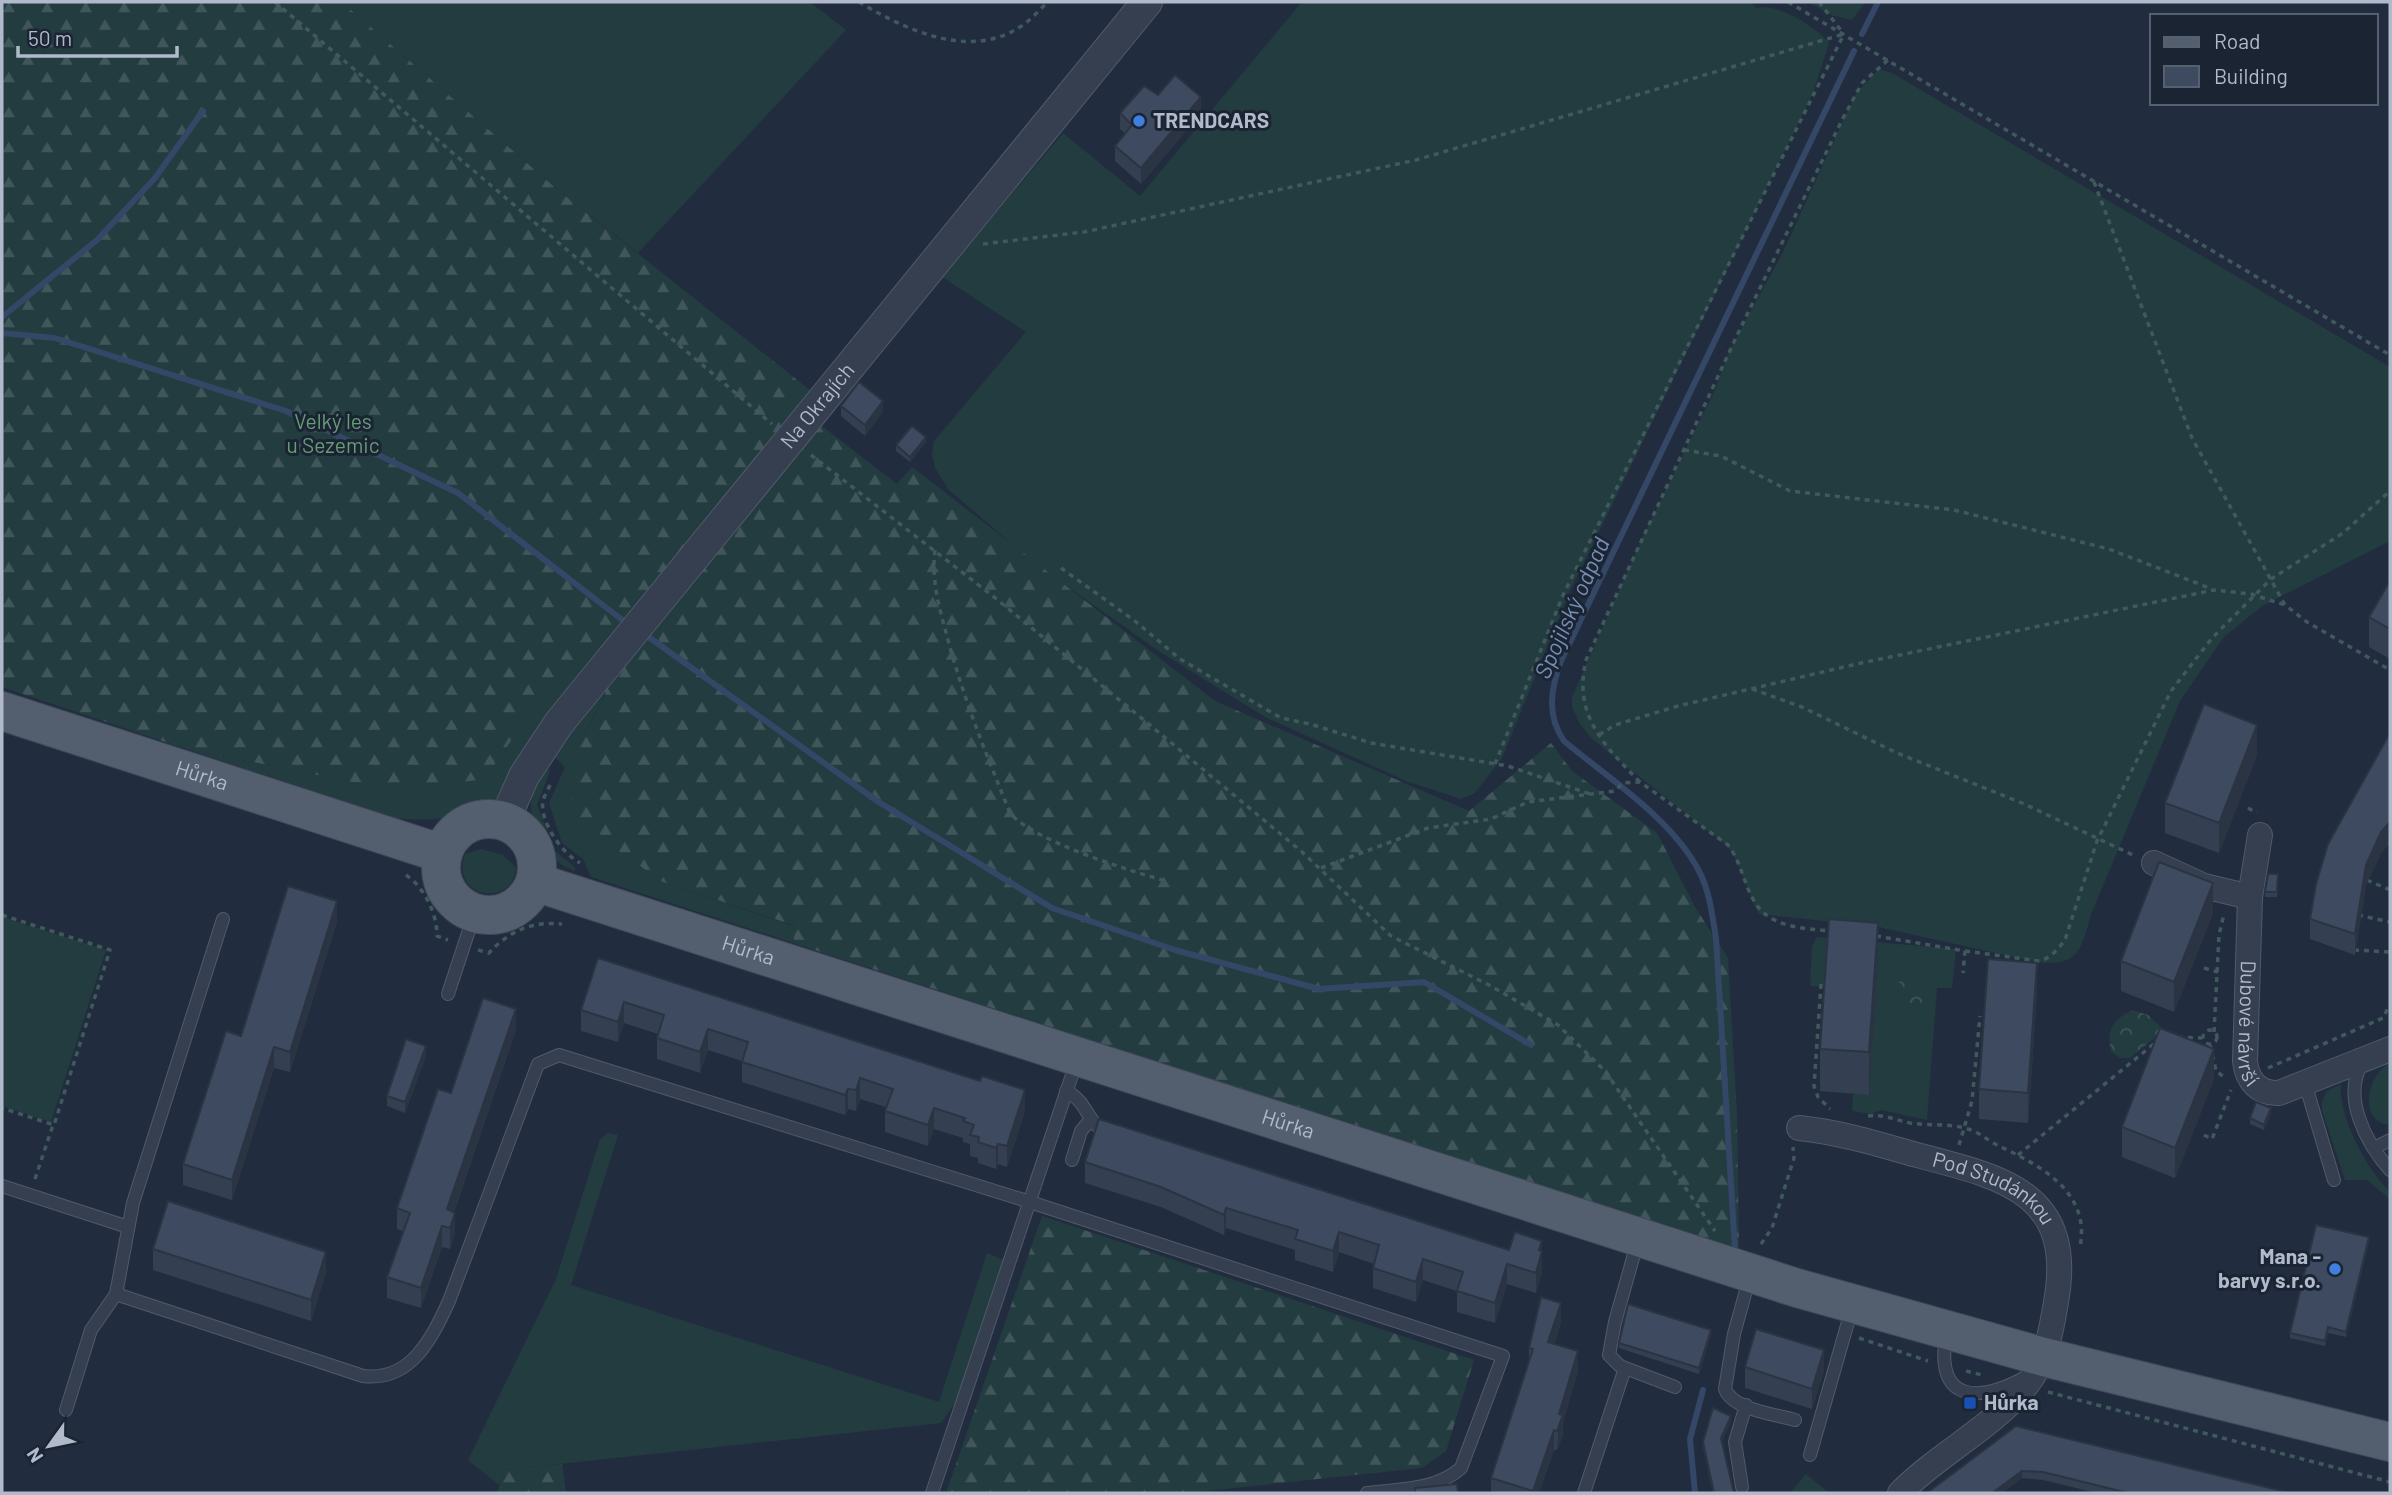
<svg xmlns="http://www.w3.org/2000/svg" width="2392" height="1495" viewBox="0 0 2392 1495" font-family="Barlow,sans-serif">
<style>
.grass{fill:#233c40}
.forest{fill:url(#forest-firs)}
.park{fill:url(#park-crowns)}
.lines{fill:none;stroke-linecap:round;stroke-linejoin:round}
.stream{stroke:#344767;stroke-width:6}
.service-casing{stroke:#515a6a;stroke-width:14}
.minor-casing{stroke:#515a6a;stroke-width:26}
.tertiary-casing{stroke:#515a6a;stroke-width:32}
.primary-casing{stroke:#3f4858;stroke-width:40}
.path{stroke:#41595d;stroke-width:3.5;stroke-dasharray:5 5;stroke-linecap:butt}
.service{stroke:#363f4f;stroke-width:12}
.minor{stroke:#363f4f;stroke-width:24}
.tertiary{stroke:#363f4f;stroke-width:30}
.primary{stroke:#535e6f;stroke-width:38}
.wall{fill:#344052}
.shaded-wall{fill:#2b3442}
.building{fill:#3d4a5f;stroke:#2b3442;stroke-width:2}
.shop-dot{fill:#3f7fe0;stroke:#1b2433;stroke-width:2.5}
.transit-dot{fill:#1a4fb4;stroke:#1b2433;stroke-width:2.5}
.labels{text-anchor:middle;stroke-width:6;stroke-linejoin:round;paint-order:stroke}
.poi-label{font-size:21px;font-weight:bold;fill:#b1baca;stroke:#1b2433;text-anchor:start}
.street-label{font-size:21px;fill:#b1baca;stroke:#1b2433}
.park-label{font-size:21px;fill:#669d75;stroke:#1b2433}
.water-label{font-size:23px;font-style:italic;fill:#768eb4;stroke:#1b2433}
</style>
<defs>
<pattern id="forest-firs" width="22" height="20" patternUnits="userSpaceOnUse" patternTransform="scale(1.75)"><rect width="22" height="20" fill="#233c40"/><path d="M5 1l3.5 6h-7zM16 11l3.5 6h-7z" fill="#41565a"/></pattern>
<pattern id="park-crowns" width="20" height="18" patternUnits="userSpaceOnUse" patternTransform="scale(1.75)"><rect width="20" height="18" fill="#233c40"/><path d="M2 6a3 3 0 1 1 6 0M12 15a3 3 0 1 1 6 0" fill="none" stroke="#41565a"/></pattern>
</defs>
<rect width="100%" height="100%" fill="#212d3f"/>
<!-- grass -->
<g class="grass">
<path d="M342,2H810L846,30L638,253L559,191Z"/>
<path d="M1302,2H1750L1757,8C1776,2 1817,27 1829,43L1813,93L1570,591L1502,758L1475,793L1461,799L1406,781L1265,717L1160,652L1034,563L949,490L935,468L932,455L934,441L1026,332L942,277L1063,133L1140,196Z"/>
<path d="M1808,2H1865L1852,20L1831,15Z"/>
<path d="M1879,69L1892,73L2390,367V541L2262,606L2224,637L2180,701L2090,917C2081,955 2074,968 2032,961L1879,927L1759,914C1746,892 1743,868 1728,847L1592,739L1580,724L1572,707V697L1583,672L1643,536L1716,388L1728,353L1782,254L1855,95Z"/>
<path d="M572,665L583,675L500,795C469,819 431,822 394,818L183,748L396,791L485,779L515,735Z"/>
<path d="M598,686L606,692L576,752L581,765L570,790L663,882L797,927L793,943L591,877L583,859L562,843L549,803L565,767L552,755Z"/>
<path d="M546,766L550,771L537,805L555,851L575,867V871C549,864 529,827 531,801C533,789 541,777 546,766Z"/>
<path d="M481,849L503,855L516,867C516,887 498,897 479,892C463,884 459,870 465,854Z"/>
<path d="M2,917L106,950L51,1122L2,1106Z"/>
<path d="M1817,937L1956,949L1952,988H1937L1927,1120L1882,1110L1870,1114L1852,1111L1853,1094H1869L1878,965L1827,987L1810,986L1812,946Z"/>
<path d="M2390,1063V1125C2357,1122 2367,1074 2390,1063Z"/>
<path d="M2341,1084C2338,1116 2367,1170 2390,1192V1199L2367,1180H2345L2322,1110V1101L2327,1091Z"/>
<path d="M608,1133L618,1135L571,1285L939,1402L987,1253L1003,1260L958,1399L941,1423L504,1470L499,1485L468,1460L556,1279L600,1139Z"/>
<path d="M1806,1474L1829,1493H1790Z"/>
</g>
<!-- forest -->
<g class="forest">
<path d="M2,2H342L559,191L835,410L822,426L897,484L912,467L1215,701L1469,811L1551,743L1572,771L1657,833L1695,907L1728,958L1737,1115L1739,1251L793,943L796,926L663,882L579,823L570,790L580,765L576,752L606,693L572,665L515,735L485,779L396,791L183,748L2,687Z"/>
<path d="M1042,1216L1474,1360L1446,1451L1422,1468L1186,1493H946Z"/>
<path d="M562,1464L566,1493H497L504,1470Z"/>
</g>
<!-- park -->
<g class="park">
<circle cx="1912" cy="992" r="16"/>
<path d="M2132,1010L2148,1015L2164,1030L2130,1058H2120L2111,1051C2106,1030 2113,1020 2132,1010Z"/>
</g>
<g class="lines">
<!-- stream -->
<g class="stream">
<path d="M1862,34L1878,2"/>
<path d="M2,317L97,240L155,178L203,111"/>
<path d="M2,333L55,338L286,411L458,493L621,619"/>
<path d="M650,638L877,801L1052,908L1175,950L1319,989L1424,982L1531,1045"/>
<path d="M1735,1250L1716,938C1712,915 1710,892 1699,871C1672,819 1608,778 1564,741C1546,715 1551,688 1561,661L1854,51"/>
<path d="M1695,1493L1690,1439L1703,1390"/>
</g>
<!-- service casing -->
<g class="service-casing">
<g id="service">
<path d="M448,994L475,912"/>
<path d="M2363,1062C2341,1096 2366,1143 2390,1170"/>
<path d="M2305,1083L2334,1180"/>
<path d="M1066,1091C1089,1102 1087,1126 1109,1133"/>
<path d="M2374,1148L2390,1140"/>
<path d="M1072,1160L1081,1131L1091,1119"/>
<path d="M2,1186L128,1227"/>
<path d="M1638,1240L1615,1322L1609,1355L1620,1366L1675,1387"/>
<path d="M1750,1276L1734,1334L1725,1389C1733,1410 1775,1414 1795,1420"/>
<path d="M116,1294L363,1376C411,1382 432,1338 449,1301L538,1064L559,1055L1030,1202L1503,1356L1461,1468C1437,1490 1399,1489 1367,1493"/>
<path d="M1946,1335C1935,1403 1978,1403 2026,1377"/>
<path d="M66,1410L91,1330L116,1294L133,1203L223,919"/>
<path d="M1810,1455L1852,1308"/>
<path d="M1742,1487L1735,1442L1746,1405"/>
<path d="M932,1493L1077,1060"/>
<path d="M1584,1493L1625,1368"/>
</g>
</g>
<!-- minor casing -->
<g class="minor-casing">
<g id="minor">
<path id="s1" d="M2260,835L2250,897L2245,1061C2247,1081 2259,1094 2279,1093L2390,1049"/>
<path d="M2154,863L2204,886L2250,897"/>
<path id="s2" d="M1799,1128C1838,1132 1875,1143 1913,1154C2001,1177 2076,1191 2056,1302C2051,1333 2046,1361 2026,1386C1991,1429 1938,1454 1900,1493"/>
</g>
</g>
<!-- tertiary casing -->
<g class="tertiary-casing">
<g id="tertiary">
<path id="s3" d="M504,821L524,776L559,723L1147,2"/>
</g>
</g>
<!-- primary casing -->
<g class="primary-casing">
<g id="primary">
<path id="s4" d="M2,711L443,854"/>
<circle cx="489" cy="867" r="48"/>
<path id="s5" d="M535,882L1797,1288L2044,1357L2390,1442"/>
</g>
</g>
<!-- path -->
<g class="path">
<path d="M275,2L772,424"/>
<path d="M859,2C906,30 969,60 1020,27C1030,21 1039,10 1048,2"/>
<path d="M1788,2L2390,355"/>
<path d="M1819,2L1843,33"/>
<path d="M2094,182L2192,438L2285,605L2307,622L2390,670"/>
<path d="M983,244L1084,232L1416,160L1844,34"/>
<path d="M1684,450L1721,456L1790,491L1954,510L2109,549L2212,589"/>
<path d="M811,455L994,597L1145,721L1301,851L1391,936L1489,985L1558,1025L1605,1071L1715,1231"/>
<path d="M935,550C931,582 940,610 948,640C964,700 987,756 1010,813C1035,842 1131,871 1169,882"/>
<path d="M1061,568L1135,621L1180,659L1281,718L1310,724L1371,743L1508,766L1590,794"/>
<path d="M1752,689L1802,707L1897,753L2022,803L2133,855"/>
<path d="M1599,735L1615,725L1678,706L1861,663L2214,590L2251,594L2285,605"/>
<path d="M1495,764L1563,595L1843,36"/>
<path d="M1640,782C1604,745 1573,716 1586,660L1740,329L1842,120L1862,83L1888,60"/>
<path d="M550,785C548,790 544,796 543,801C539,822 563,854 580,863"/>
<path d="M2248,808L2257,813"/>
<path d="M1321,868L1428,828L1491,819L1528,802L1615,791L1623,783L1640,782L1728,845C1741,862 1743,881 1753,899C1768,928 1802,928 1830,931"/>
<path d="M406,875C425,888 437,914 437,936L448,940"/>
<path d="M2367,880L2390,890"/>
<path d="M2,915L110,950L54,1125L2,1108"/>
<path d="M2358,915L2390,922"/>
<path d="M1876,936L1965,951L1963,973"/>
<path d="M478,950L489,953C509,931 532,921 562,924"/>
<path d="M2354,950L2390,952"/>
<path d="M1965,951L2039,961C2050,959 2058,949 2065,940L2097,841L2171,691L2212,638L2271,579L2343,533L2390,491"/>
<path d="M2204,968L2218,972"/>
<path d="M1821,984L1814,1086L1818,1097L1830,1109"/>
<circle cx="2210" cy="1037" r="7"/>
<path d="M2214,1032L2219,935L2224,914"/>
<path d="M2178,1037L2202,1038"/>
<path d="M2210,1045L2216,1071L2224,1077"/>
<path d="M2268,1068L2383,1018L2390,1004"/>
<path d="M1868,1116C1884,1114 1895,1120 1910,1123C1929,1126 1950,1123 1968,1129C1979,1132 1987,1140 1997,1145C2039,1165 2091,1191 2080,1247"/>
<path d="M2204,1135L2212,1139L2231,1090"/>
<path d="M1959,1145L1972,1101L1980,1016"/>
<path d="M2018,1155L2155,1043"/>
<path d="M35,1179L53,1125"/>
<path d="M1761,1244L1772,1228L1794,1158L1793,1147"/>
<path d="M1859,1338L1928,1361"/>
<path d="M1966,1371L1982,1375"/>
<path d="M2048,1392L2390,1482"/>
</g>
<!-- service -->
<use href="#service" class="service"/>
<!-- minor -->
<use href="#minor" class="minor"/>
<!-- tertiary -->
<use href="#tertiary" class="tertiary"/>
<!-- primary -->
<use href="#primary" class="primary"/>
</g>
<!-- wall -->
<g class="wall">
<path d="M1158,95L1201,113L1141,184L1115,161V146L1125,133L1120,129V113Z"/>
<path d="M841,406L883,411L865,436L841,416Z"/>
<path d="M926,442L910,462L896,451V445Z"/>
<path d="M2390,581V659L2369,647V617Z"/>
<path d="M2390,733V843L2381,853L2366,885L2355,955L2310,939V919Z"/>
<path d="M2257,755L2219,853L2165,833V803Z"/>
<path d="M2278,874L2277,897H2265V892Z"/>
<path d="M2213,913L2174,1012L2121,991V961Z"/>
<path d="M337,922L290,1072L274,1068L232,1200L183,1185V1164L241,1036Z"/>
<path d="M598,958L1025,1111L1007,1167L998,1164L996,1169L978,1163V1158L970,1156V1144L963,1142V1138L934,1129L928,1146L885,1132V1111L886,1107L860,1099L856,1111L848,1109L845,1115L742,1082V1061L708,1050L700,1073L657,1059V1038L658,1034L624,1023L618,1042L581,1031V1010Z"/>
<path d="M1878,965L1869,1095L1820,1091V1049Z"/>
<path d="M2037,993L2028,1123L1979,1119V1089Z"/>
<path d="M516,1030L454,1212L455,1233L450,1249L442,1247L421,1308L387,1298V1277L403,1231L397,1229V1208Z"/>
<path d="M426,1056L405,1113L387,1106V1096Z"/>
<path d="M2214,1079L2175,1178L2122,1157V1127Z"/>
<path d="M2271,1113L2264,1130L2250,1124V1118Z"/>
<path d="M1085,1162L1509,1250H1542V1271L1536,1293L1507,1284L1495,1323L1457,1312V1291L1423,1280L1416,1302L1373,1288V1268L1374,1264L1339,1252L1333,1272L1295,1260V1250L1226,1228L1224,1235L1161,1207L1085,1183Z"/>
<path d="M2369,1242L2346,1337L2328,1333L2325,1346L2290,1338V1333Z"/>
<path d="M153,1249L326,1272L311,1321L153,1270Z"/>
<path d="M1561,1323L1554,1344L1578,1371L1563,1422V1435L1557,1450H1554L1539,1493H1491V1478L1529,1362V1348Z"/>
<path d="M1711,1335L1699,1374L1619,1348V1343Z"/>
<path d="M1745,1367L1824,1371L1812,1409L1745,1388Z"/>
<path d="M1731,1421L1722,1441L1734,1493H1713L1703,1447V1442Z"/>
<path d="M2016,1426L2290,1493H2097L2043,1480L2022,1478L2002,1493H1927Z"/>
</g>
<!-- shaded-wall -->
<g class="shaded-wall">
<path d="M1201,97V113L1141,184V168Z"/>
<path d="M883,401V411L865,436V425Z"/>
<path d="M926,437V442L910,462V457Z"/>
<path d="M2257,725V755L2219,853V823Z"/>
<path d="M2390,822V843L2381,853L2366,885L2355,955V934L2366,865L2381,832Z"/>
<path d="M2213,883V913L2174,1012V982Z"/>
<path d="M337,901V922L290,1072V1052Z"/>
<path d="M1878,923V965L1869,1095V1052Z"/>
<path d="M2037,963V993L2028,1123V1093Z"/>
<path d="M624,1002V1023L618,1042V1022Z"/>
<path d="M516,1009V1030L448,1228L447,1209Z"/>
<path d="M708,1029V1050L700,1073V1052Z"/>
<path d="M426,1046V1056L405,1113V1102Z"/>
<path d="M274,1047V1068L232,1200V1180Z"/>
<path d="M2214,1049V1079L2175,1178V1148Z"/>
<path d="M860,1078V1099L856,1111V1090Z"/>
<path d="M848,1089V1109L845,1115V1095Z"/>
<path d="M1025,1090V1111L1007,1167V1146Z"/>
<path d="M934,1108V1129L928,1146V1125Z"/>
<path d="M2271,1108V1113L2264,1130V1125Z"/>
<path d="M998,1144V1164L996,1169V1148Z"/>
<path d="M1226,1208V1228L1224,1235V1215Z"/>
<path d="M455,1213V1233L450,1249V1228Z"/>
<path d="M442,1226V1247L421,1308V1288Z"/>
<path d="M1339,1232V1252L1333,1272V1251Z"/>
<path d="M2369,1237V1242L2346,1337V1332Z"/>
<path d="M1542,1241V1271L1536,1293V1273L1539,1250Z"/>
<path d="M326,1252V1272L311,1321V1300Z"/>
<path d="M1423,1259V1280L1416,1302V1282Z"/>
<path d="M1507,1264V1284L1495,1323V1303Z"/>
<path d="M1561,1303V1323L1548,1362V1342Z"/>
<path d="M1711,1330V1335L1699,1374V1368Z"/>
<path d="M1824,1350V1371L1812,1409V1389Z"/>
<path d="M1578,1351V1371L1563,1422V1435L1557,1450L1559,1414Z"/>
<path d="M1731,1416V1421L1721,1443V1438Z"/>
<path d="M1554,1430V1450L1539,1493H1533Z"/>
<path d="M2022,1471V1478L2002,1493H1992Z"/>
</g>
<!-- building -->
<g class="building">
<path d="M1175,75L1201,97L1141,168L1115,146L1132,125L1120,113L1144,86L1158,95Z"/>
<path d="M859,382L883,401L865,425L841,406Z"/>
<path d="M912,426L926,437L910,457L896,445Z"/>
<path d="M2390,581V629L2369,617Z"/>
<path d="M2204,704L2257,725L2219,823L2165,803Z"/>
<path d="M2390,733V822L2381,832L2366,865L2355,934L2310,919L2316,884L2328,844Z"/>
<path d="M2159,862L2213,883L2174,982L2121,961Z"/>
<path d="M2268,874H2278L2277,892H2265Z"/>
<path d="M288,886L337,901L290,1052L274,1047L232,1180L183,1164L226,1031L241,1036Z"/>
<path d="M1829,919L1878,923L1869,1052L1820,1049Z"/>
<path d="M598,958L980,1081L982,1076L1025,1090L1007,1146L998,1144L996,1148L978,1142L979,1137L970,1135L974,1125L963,1121L965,1118L934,1108L928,1125L885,1111L893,1089L860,1078L856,1090L848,1089L845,1095L742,1062L748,1042L708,1029L700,1052L657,1038L664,1015L624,1002L618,1022L581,1010Z"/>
<path d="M1988,959L2037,963L2028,1093L1979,1089Z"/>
<path d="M483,998L516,1009L447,1209L455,1213L450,1228L442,1226L421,1288L387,1277L410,1213L397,1208L438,1089L451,1093Z"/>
<path d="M2160,1028L2214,1049L2175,1148L2122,1127Z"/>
<path d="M406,1039L426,1046L405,1102L387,1096Z"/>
<path d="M2256,1102L2271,1108L2264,1125L2250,1118Z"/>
<path d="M1099,1119L1509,1250L1515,1232L1542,1241L1539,1250L1542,1251L1536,1273L1507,1264L1495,1303L1457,1291L1463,1272L1423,1259L1416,1282L1373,1268L1379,1245L1339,1232L1333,1251L1295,1239L1298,1230L1226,1208L1224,1215L1161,1187L1085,1162Z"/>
<path d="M168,1201L326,1252L311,1300L153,1249Z"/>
<path d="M2316,1225L2369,1237L2346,1332L2328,1327L2325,1341L2290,1333Z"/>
<path d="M1541,1297L1561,1303L1548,1342L1578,1351L1559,1414L1563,1415L1557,1431L1554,1430L1533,1491L1491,1478L1533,1349L1529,1348Z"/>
<path d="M1628,1304L1711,1330L1699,1368L1619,1343Z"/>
<path d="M1756,1329L1824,1350L1812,1389L1745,1367Z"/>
<path d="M1713,1408L1731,1416L1721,1438L1734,1493H1714L1703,1442Z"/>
<path d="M2016,1426L2290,1493H2128L2043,1472L2022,1471L1992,1493H1927Z"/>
<path d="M1457,1484L1458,1493H1415V1488Z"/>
</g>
<!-- markers -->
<g class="shop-dot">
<circle cx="1139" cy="121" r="7"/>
<circle cx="2335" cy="1269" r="7"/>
</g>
<rect class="transit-dot" x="1963" y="1396" width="14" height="14" rx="3.5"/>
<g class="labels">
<!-- poi labels -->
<g class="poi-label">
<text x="1153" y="128">TRENDCARS</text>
<text x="2321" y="1264" text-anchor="end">Mana -<tspan x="2321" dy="24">barvy s.r.o.</tspan></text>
<text x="1984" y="1410">Hůrka</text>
</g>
<!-- street labels -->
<g class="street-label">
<text dy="7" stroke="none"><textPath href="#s3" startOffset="522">Na Okrajích</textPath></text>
<text dy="7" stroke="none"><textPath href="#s4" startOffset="210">Hůrka</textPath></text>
<text dy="7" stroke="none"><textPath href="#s5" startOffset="224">Hůrka</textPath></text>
<text dy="7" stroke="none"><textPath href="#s1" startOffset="189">Dubové návrší</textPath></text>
<text dy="7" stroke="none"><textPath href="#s5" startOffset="791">Hůrka</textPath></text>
<text dy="7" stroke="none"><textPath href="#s2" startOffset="206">Pod Studánkou</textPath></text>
</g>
<!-- park labels -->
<g class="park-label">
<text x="333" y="429">Velký les<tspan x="333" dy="24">u Sezemic</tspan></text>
</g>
<!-- water labels -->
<g class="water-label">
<text transform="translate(1572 608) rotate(-66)" y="8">Spojilský odpad</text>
</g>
</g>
<!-- border -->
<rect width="2392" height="1495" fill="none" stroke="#b1baca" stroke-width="7"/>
<!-- legend -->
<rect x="2150" y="14" width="228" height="91" fill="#1b2433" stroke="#57606f" stroke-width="2"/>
<rect x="2164" y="37" width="35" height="10" fill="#535e6f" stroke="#57606f" stroke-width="2"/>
<text x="2214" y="49" font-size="21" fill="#b1baca">Road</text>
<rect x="2164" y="66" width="35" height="21" fill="#3d4a5f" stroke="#57606f" stroke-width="2"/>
<text x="2214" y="84" font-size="21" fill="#b1baca">Building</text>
<!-- north arrow -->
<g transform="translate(49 1446) rotate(237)" stroke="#1b2433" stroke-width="5" paint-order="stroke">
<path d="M0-5L12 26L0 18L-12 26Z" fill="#b1baca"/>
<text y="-10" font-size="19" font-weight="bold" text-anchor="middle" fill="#b1baca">N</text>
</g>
<!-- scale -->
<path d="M18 46v10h159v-10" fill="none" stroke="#b1baca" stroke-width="3.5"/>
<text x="28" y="46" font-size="21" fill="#b1baca" stroke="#1b2433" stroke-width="5" paint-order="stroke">50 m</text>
</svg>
